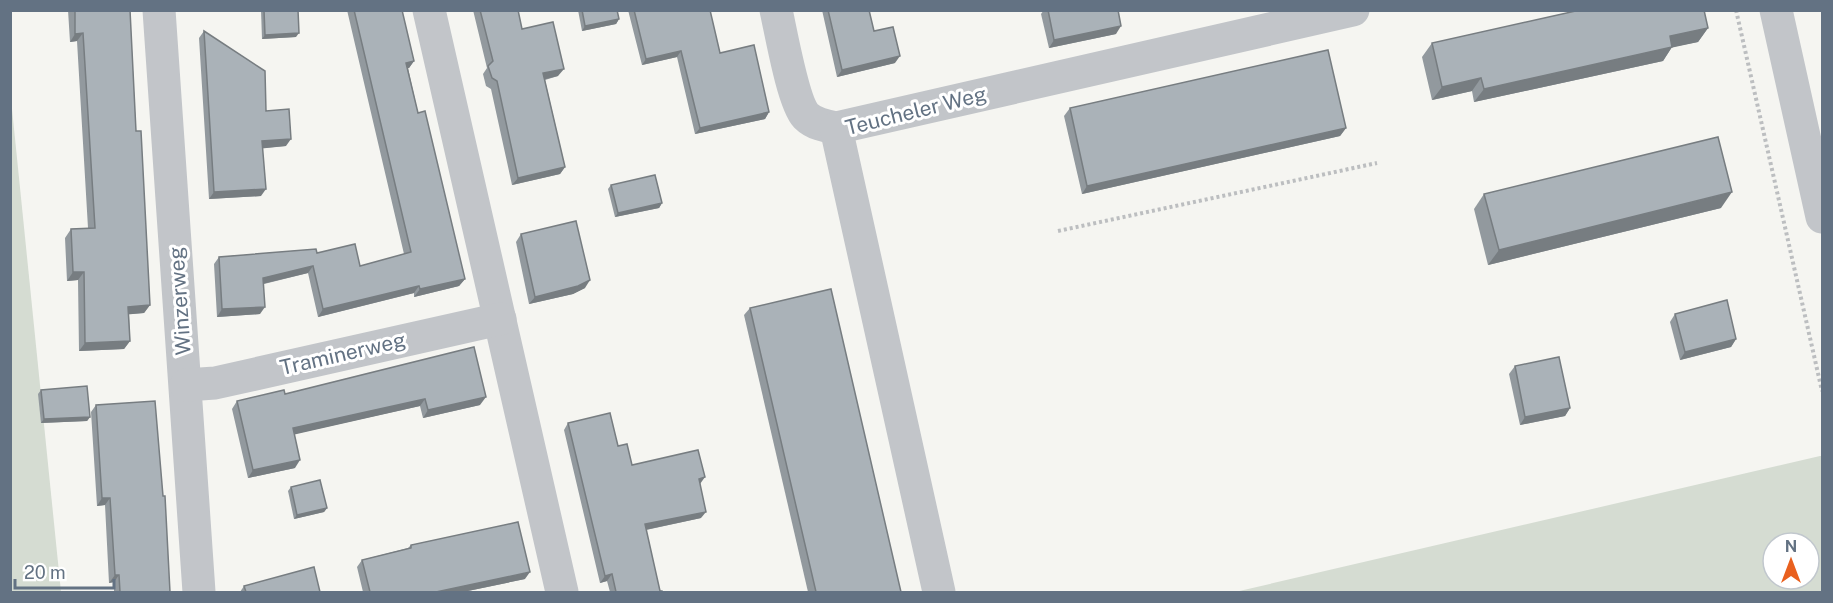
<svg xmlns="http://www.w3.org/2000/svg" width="1833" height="603" viewBox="0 0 1833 603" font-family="'Public Sans',sans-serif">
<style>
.green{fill:#d5dcd2;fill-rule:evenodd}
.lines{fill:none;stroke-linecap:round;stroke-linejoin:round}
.path{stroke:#bcbec0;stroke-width:4;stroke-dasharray:3 3;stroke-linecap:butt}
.street{stroke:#c2c5c9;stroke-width:33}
.wall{fill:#92999e}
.shaded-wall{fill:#777d81}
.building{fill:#aab2b8;stroke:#777d81;stroke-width:1.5}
.labels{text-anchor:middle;stroke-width:6;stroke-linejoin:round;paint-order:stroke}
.street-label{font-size:21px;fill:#637283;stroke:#fff}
</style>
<rect width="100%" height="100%" fill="#f5f5f1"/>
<!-- green -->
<g class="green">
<path d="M11,99L61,592H11Z"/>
<path d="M1820,456H1822V592H1235ZM1773,543H1809V579H1773Z"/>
</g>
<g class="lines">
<!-- path -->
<g class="path">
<path d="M1736,10L1822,391"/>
<path d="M1058,231L1377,163"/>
</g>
<!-- street -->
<g class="street">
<path d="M159,10L199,592"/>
<path d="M429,10L562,592"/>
<path d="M776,10C781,32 793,102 806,116C814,124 825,126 836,128L1353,10"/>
<path d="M1776,10L1822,217"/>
<path d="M836,128L939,592"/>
<path d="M186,385L215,383L500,319"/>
</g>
</g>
<!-- wall -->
<g class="wall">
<path d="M68,10H130L136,131L150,305L144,313L129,314L130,341L124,349L79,351L78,280L67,281L65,238L71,229L88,228L77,41L70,42Z"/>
<path d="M261,10H298L296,37L262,39Z"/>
<path d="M347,10H402L414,61L409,68H408L418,113L465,279L459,286L414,297V293L318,317L308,273L264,284L260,314L217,317L214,264L219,257L317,253L360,266L404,254Z"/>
<path d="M473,10H518L522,29L558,76L545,80L565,167L560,174L512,185L491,89L486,86L483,74L487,68Z"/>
<path d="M578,10H617L619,19L616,24L582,31Z"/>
<path d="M628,10H710L720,53L769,112L765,119L695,134L677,57L642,65Z"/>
<path d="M822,10H869L874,31L895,63L837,77Z"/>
<path d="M1044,10H1118L1116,34L1049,48L1041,14Z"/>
<path d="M1708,28L1698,42L1672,47L1663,61L1474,102L1472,91L1432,100L1422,57L1432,43Z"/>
<path d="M204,31L266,111L286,146L263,148L261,196L209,199L199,38Z"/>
<path d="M1070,108L1346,128L1340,136L1082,194L1064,116Z"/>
<path d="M611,185L662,203L659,208L615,217L608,189Z"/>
<path d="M1484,194L1721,208L1488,265L1474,209Z"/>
<path d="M521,234L585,288L573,294L529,304L516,242Z"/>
<path d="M750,308L901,592H808L744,315Z"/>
<path d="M1675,314L1736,339L1731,347L1680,360L1670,322Z"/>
<path d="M474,347L480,405L423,418L420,406L294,434L295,468L248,478L232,409L237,401L285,394Z"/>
<path d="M1515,366L1570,408L1565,416L1520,425L1509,374Z"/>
<path d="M41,390L90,417L87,421L41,423L38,394Z"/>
<path d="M96,405L170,592H114V582L109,583L105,505L97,506L91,412Z"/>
<path d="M568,423L618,446L632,465L700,484L701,518L646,530L660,591L663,592H610L607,581L600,583L564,430Z"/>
<path d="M291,487L327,508L324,512L294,519L288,491Z"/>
<path d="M411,545L525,579L463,592H363L357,567L362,560L408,548Z"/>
<path d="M244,586L320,592H240Z"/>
</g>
<!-- shaded-wall -->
<g class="shaded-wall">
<path d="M619,19L616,24L582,31L585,26Z"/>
<path d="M1121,26L1116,34L1049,48L1054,40Z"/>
<path d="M1708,28L1698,42L1661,50L1670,36Z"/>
<path d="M83,33L77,41L70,42L75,34Z"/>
<path d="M299,33L296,37L262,39L265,35Z"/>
<path d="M1672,47L1663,61L1474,102L1484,89Z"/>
<path d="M681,51L677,57L642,65L646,59Z"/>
<path d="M900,56L895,63L837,77L842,70Z"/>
<path d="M414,61L409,68L401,70L406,63Z"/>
<path d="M564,69L558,76L538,81L543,73Z"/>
<path d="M1481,78L1472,91L1432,100L1442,87Z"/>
<path d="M769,112L765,119L695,134L700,128Z"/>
<path d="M1346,128L1340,136L1082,194L1087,186Z"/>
<path d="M291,139L286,146L257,149L262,141Z"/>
<path d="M565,167L560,174L512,185L518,178Z"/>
<path d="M266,189L261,196L209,199L214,192Z"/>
<path d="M1732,192L1721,208L1488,265L1499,250Z"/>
<path d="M662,203L659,208L615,217L618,213Z"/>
<path d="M313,266L308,273L258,285L263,278Z"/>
<path d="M73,272H84L78,280L67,281Z"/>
<path d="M465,279L459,286L414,297L420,289Z"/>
<path d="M590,280L585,288L573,294L529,304L535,297Z"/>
<path d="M419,286L414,293L318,317L323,309Z"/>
<path d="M150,305L144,313L122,315L128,307Z"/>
<path d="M265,307L260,314L217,317L222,309Z"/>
<path d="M1736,339L1731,347L1680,360L1685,352Z"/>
<path d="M130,341L124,349L79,351L85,343Z"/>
<path d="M486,397L480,405L423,418L428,410Z"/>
<path d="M425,399L420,406L288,436L293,428Z"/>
<path d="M1570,408L1565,416L1520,425L1525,417Z"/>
<path d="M90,417L87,421L41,423L44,419Z"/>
<path d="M300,460L295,468L248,478L253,470Z"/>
<path d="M705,477L700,484L699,479Z"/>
<path d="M102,498H110L105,505L97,506Z"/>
<path d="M327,508L324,512L294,519L297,515Z"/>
<path d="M706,512L701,518L640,531L645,524Z"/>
<path d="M530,572L525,579L463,592H436Z"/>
<path d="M612,574L607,581L600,583L605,576Z"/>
<path d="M115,575H119L114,582L109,583Z"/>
</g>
<!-- building -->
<g class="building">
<path d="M75,10H130L136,131H141L150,305L128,307L130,341L85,343L84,272H73L71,229L95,228L83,33L75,34Z"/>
<path d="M264,10H298L299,33L265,35Z"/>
<path d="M354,10H402L414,61L406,63L418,113L425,111L465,279L420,289L419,286L323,309L313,266L263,278L265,307L222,309L219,257L316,249L317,253L355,244L360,266L411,252Z"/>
<path d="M480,10H518L522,29L553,22L564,69L543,73L565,167L518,178L497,81L492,78L488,66L493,61Z"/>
<path d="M582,10H617L619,19L585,26Z"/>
<path d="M634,10H710L720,53L754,45L769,112L700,128L681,51L646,59Z"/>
<path d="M828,10H869L874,31L893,27L900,56L842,70Z"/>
<path d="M1048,10H1118L1121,26L1054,40Z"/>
<path d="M1580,10H1704L1708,28L1670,36L1672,47L1484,89L1481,78L1442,87L1432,43Z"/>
<path d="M204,31L265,71L266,111L289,109L291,139L262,141L266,189L214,192Z"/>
<path d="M1328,50L1346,128L1087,186L1070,108Z"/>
<path d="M1718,137L1732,192L1499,250L1484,194Z"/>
<path d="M655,175L662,203L618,213L611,185Z"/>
<path d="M576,221L590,280L578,286L535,297L521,234Z"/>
<path d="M831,289L901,592H816L750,308Z"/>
<path d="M1727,300L1736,339L1685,352L1675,314Z"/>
<path d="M474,347L486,397L428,410L425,399L293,428L300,460L253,470L237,401L284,390L285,394Z"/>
<path d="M1559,357L1570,408L1525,417L1515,366Z"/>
<path d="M87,386L90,417L44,419L41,390Z"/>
<path d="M155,401L163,496H165L170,592H120L119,575H115L110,498H102L96,405Z"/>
<path d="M610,413L618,446L627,444L632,465L698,450L705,477L699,479L706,512L645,524L660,591H662L663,592H616L612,574L605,576L568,423Z"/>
<path d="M320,480L327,508L297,515L291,487Z"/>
<path d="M518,522L530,572L436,592H370L362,560L411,548V545Z"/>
<path d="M314,567L320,592H246L244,586Z"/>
</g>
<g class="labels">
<!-- street labels -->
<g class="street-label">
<text transform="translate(916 111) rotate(-14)" y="7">Teucheler Weg</text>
<text transform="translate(180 301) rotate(-94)" y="7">Winzerweg</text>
<text transform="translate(343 354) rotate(-13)" y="7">Traminerweg</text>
</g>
</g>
<!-- border -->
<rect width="1833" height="603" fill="none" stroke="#637283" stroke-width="24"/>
<!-- north arrow -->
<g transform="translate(1791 561)"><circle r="28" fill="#ffffff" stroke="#c1c7cd" stroke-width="1.5"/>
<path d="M0-4.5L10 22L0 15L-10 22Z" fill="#e9601e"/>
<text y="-9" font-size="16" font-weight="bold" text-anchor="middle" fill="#637283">N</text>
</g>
<!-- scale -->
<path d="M15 579v9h99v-9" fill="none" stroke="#637283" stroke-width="3"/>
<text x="24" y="579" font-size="18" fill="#637283" stroke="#ffffff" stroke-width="4.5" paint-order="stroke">20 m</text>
</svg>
